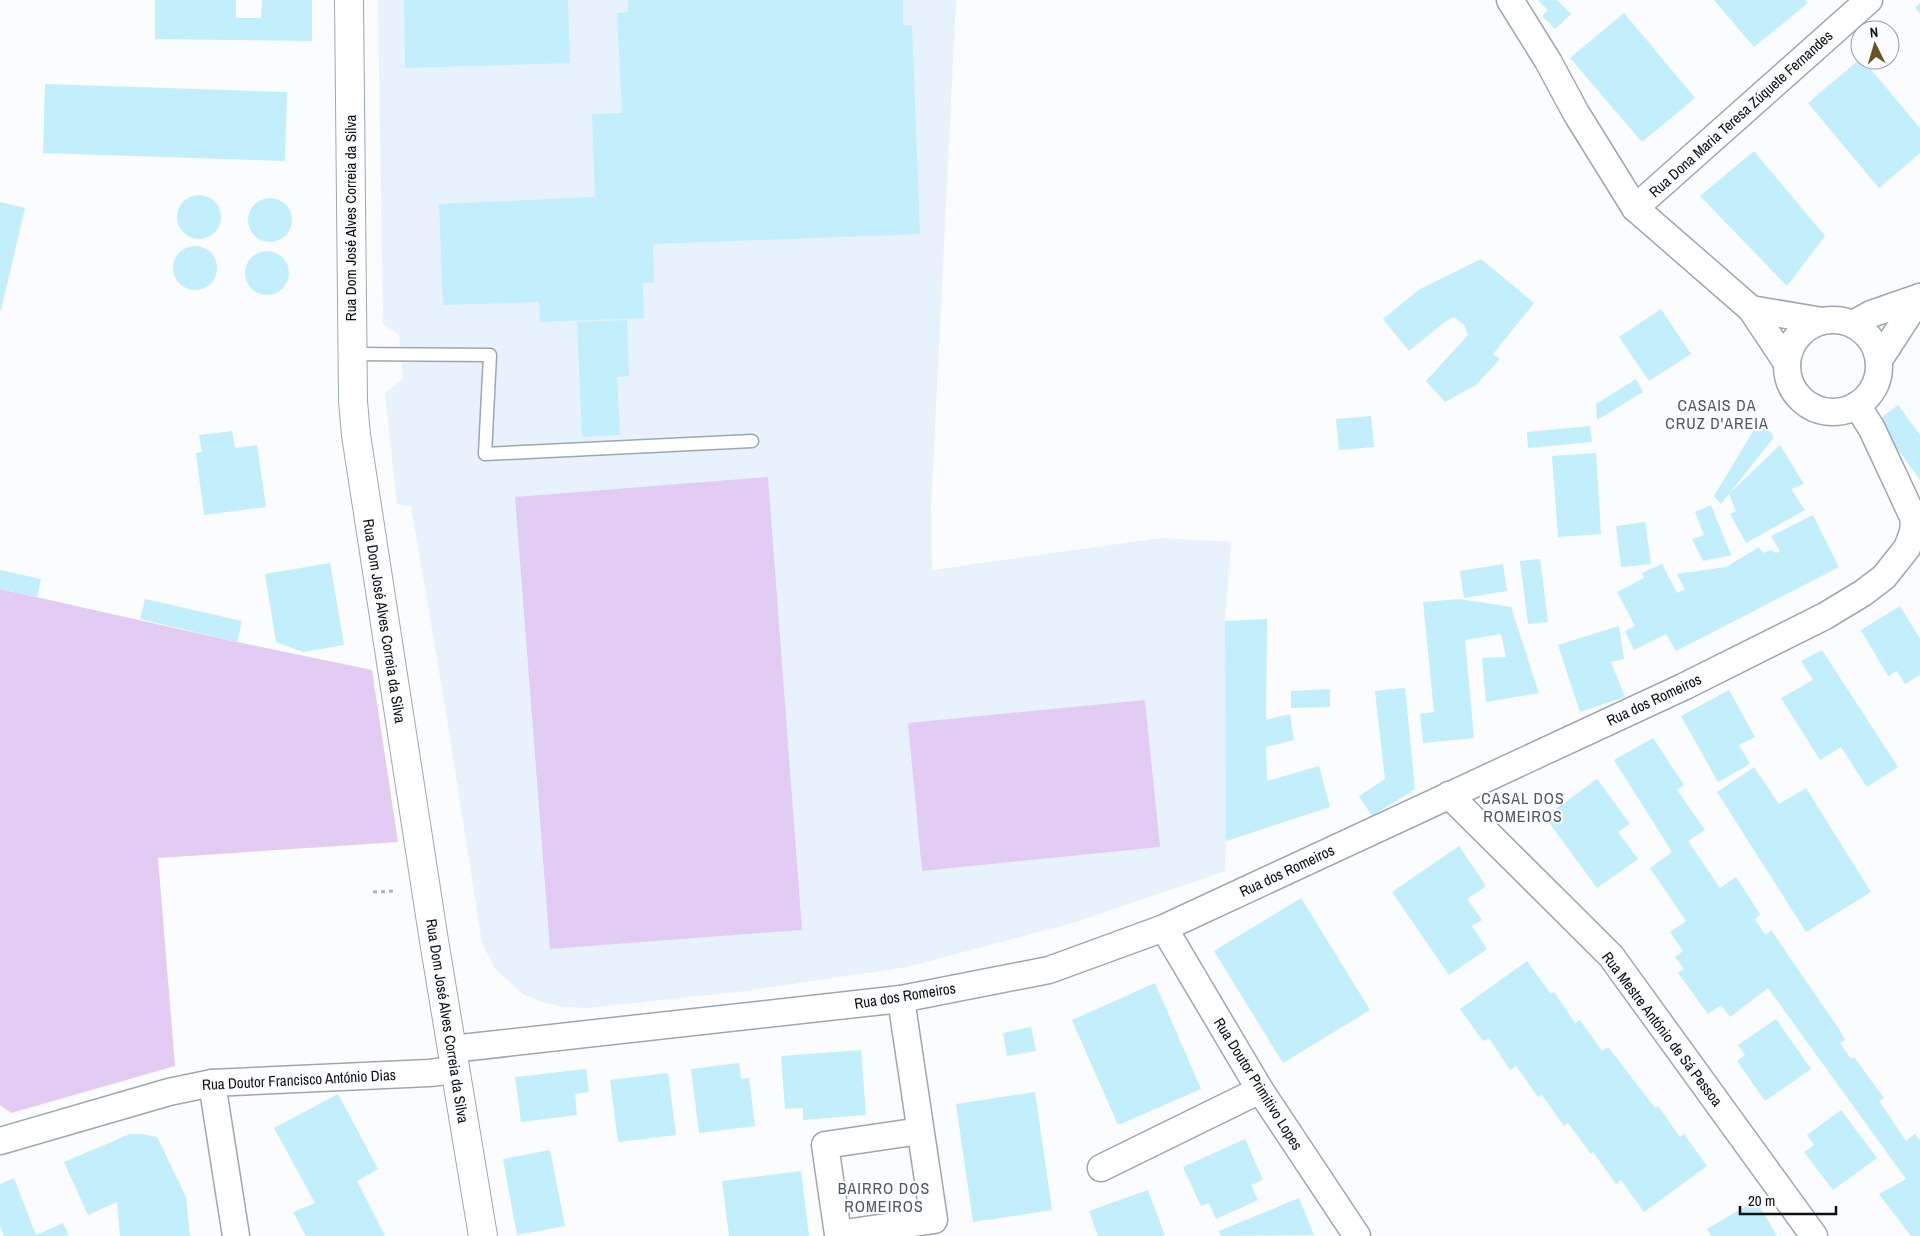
<svg xmlns="http://www.w3.org/2000/svg" width="1920" height="1236" viewBox="0 0 1920 1236" font-family="'Archivo Narrow',sans-serif">
<style>
.built{fill:#e8f2fc}
.green{fill:#e2ccf4}
.building{fill:#c2effb}
.lines{fill:none;stroke-linecap:round;stroke-linejoin:round}
.service-casing{stroke:#9da7b0;stroke-width:15}
.minor-casing{stroke:#9da7b0;stroke-width:29}
.secondary-casing{stroke:#9da7b0;stroke-width:30}
.path{stroke:#b2b4b6;stroke-width:3;stroke-dasharray:4 4;stroke-linecap:butt}
.service{stroke:#fff;stroke-width:12}
.minor{stroke:#fff;stroke-width:26}
.secondary{stroke:#fff;stroke-width:28}
.labels{text-anchor:middle;stroke-width:4;stroke-linejoin:round;paint-order:stroke}
.street-label{font-size:15px;fill:#0d1013;stroke:#fafcfe}
.neighbourhood-label{font-size:16px;letter-spacing:1px;fill:#4e575f;stroke:#fafcfe}
</style>
<rect width="100%" height="100%" fill="#fafcfe"/>
<!-- built -->
<path class="built" d="M378,0H956L931,509L932,570L1161,538L1231,542L1225,621L1226,841L1225,871L1076,922L907,967L746,991L588,1008L564,1007L541,1002L523,994L495,969L482,943L447,719L411,506L397,504L385,393L403,378L399,335L383,324Z"/>
<!-- green -->
<g class="green">
<path d="M768,477L802,930L550,949L515,497Z"/>
<path d="M0,589L237,642L372,670L398,842L158,858L175,1066L11,1113L0,1105Z"/>
<path d="M1145,700L1160,847L922,871L908,723Z"/>
</g>
<!-- building -->
<g class="building">
<path d="M155,0H236V18H261L262,0H312V41L155,39Z"/>
<path d="M404,0H568L570,63L405,68Z"/>
<path d="M628,0H903V25H912L920,234L653,244L654,283H643L644,318L540,322L539,302L443,305L439,204L595,197L592,114L622,113L617,13L628,12Z"/>
<path d="M1538,0H1557L1571,14L1555,29L1542,16L1548,10Z"/>
<path d="M1714,0H1805L1808,3L1754,47Z"/>
<path d="M1920,3V14L1915,8Z"/>
<path d="M1624,13L1695,98L1642,142L1570,58Z"/>
<path d="M1860,59L1863,60L1920,128V153L1879,188L1808,103Z"/>
<path d="M45,84L287,92L285,161L43,153Z"/>
<path d="M1754,151L1825,236L1787,286L1700,196Z"/>
<circle cx="199" cy="217" r="22"/>
<circle cx="270" cy="220" r="22"/>
<path d="M0,202L25,208L1,310H0Z"/>
<circle cx="195" cy="268" r="22"/>
<circle cx="267" cy="273" r="22"/>
<path d="M1481,259L1534,303L1493,354L1500,359L1476,385L1445,402L1426,381L1468,335L1464,325L1454,317L1446,321L1409,351L1383,319L1420,289Z"/>
<path d="M1661,309L1691,354L1649,381L1619,337Z"/>
<path d="M627,320L629,376L617,377L620,435L582,437L577,322Z"/>
<path d="M1636,379L1643,392L1597,420L1596,404Z"/>
<path d="M1898,405L1920,435V480L1877,421Z"/>
<path d="M1371,416L1374,447L1339,450L1336,419Z"/>
<path d="M1761,418L1774,437L1721,504L1714,496Z"/>
<path d="M1590,426L1592,442L1528,448L1527,432Z"/>
<path d="M232,431L235,448L257,445L266,507L204,515L196,453L202,452L199,435Z"/>
<path d="M1780,445L1804,484L1791,489L1805,510L1746,543L1730,514L1736,511L1729,494Z"/>
<path d="M1596,453L1601,534L1558,537L1552,456Z"/>
<path d="M1711,505L1731,555L1703,561L1692,539L1704,535L1695,512Z"/>
<path d="M1813,515L1839,567L1676,651L1666,634L1634,650L1625,631L1635,626L1617,592L1644,578L1642,573L1662,564L1677,593L1685,589L1677,574L1726,567L1759,547L1763,553L1771,550L1776,553L1780,551L1771,536Z"/>
<path d="M1645,522L1651,564L1621,567L1616,526Z"/>
<path d="M1540,559L1548,622L1528,624L1520,561Z"/>
<path d="M330,563L344,645L303,652L276,642L265,574Z"/>
<path d="M1503,564L1507,591L1464,598L1460,571Z"/>
<path d="M0,570L41,579L37,597L0,589Z"/>
<path d="M145,599L242,621L237,642L140,619Z"/>
<path d="M1460,599L1511,607L1539,693L1486,702L1482,658L1506,657L1501,634L1465,640L1474,738L1423,743L1420,714L1434,712L1423,602Z"/>
<path d="M1900,606L1920,639V675L1905,684L1897,671L1888,676L1861,630Z"/>
<path d="M1267,619L1266,720L1290,714L1294,740L1266,747L1267,781L1319,766L1330,807L1226,841L1225,621Z"/>
<path d="M1619,626L1624,659L1611,662L1625,697L1580,712L1558,645Z"/>
<path d="M1822,650L1898,767L1867,787L1841,747L1820,760L1781,698L1813,680L1801,661Z"/>
<path d="M1405,688L1415,789L1372,816L1359,796L1385,779L1375,691Z"/>
<path d="M1330,689V707L1291,708V691Z"/>
<path d="M1729,690L1755,737L1739,745L1750,764L1718,782L1681,716Z"/>
<path d="M1653,738L1684,785L1677,790L1705,830L1688,841L1720,888L1736,877L1760,914L1755,920L1766,935L1771,930L1839,1029L1845,1040L1840,1043L1851,1059L1854,1057L1884,1098L1879,1101L1906,1141L1915,1134L1920,1141V1236H1911L1879,1194L1906,1179L1768,988L1730,1017L1721,1005L1708,1014L1678,973L1684,969L1675,957L1683,951L1670,932L1686,921L1650,868L1672,852L1614,760Z"/>
<path d="M1754,767L1779,804L1806,788L1871,892L1806,932L1717,792Z"/>
<path d="M1597,779L1630,824L1618,832L1638,859L1597,888L1545,817Z"/>
<path d="M1459,846L1486,886L1467,899L1482,920L1472,926L1487,949L1449,975L1392,892Z"/>
<path d="M1301,898L1370,1010L1283,1063L1214,951Z"/>
<path d="M1527,961L1551,994L1554,992L1575,1023L1580,1020L1602,1051L1608,1047L1655,1108L1658,1106L1680,1137L1684,1134L1707,1166L1644,1212L1621,1180L1616,1184L1593,1152L1591,1154L1568,1123L1564,1126L1542,1095L1538,1097L1516,1066L1510,1070L1489,1038L1483,1041L1460,1009Z"/>
<path d="M1155,983L1201,1089L1118,1125L1072,1020Z"/>
<path d="M1776,1019L1811,1069L1765,1101L1737,1061L1745,1055L1738,1045Z"/>
<path d="M1031,1027L1036,1051L1007,1056L1003,1033Z"/>
<path d="M861,1050L866,1115L803,1120V1108L785,1109L781,1056Z"/>
<path d="M739,1063L741,1079L749,1078L755,1126L699,1133L691,1069Z"/>
<path d="M586,1069L589,1092L575,1094L577,1115L521,1122L515,1077Z"/>
<path d="M668,1073L676,1135L618,1142L610,1080Z"/>
<path d="M1035,1092L1052,1210L973,1222L956,1104Z"/>
<path d="M338,1094L378,1169L357,1181L385,1236H306L293,1212L315,1203L274,1128Z"/>
<path d="M1841,1110L1877,1158L1833,1190L1804,1152L1814,1145L1807,1135Z"/>
<path d="M130,1134H142L157,1137L186,1197L190,1236H120L117,1202L88,1215L64,1162Z"/>
<path d="M1245,1139L1263,1180L1251,1185L1258,1200L1216,1219L1209,1203L1201,1206L1183,1167Z"/>
<path d="M550,1150L565,1226L517,1235L503,1159Z"/>
<path d="M801,1171L809,1236H729L722,1181Z"/>
<path d="M14,1178L36,1235L63,1223L69,1236H4L0,1226V1184Z"/>
<path d="M1148,1190L1165,1236H1098L1089,1211Z"/>
<path d="M1299,1198L1314,1235L1221,1236L1219,1231Z"/>
<path d="M1756,1200L1777,1236H1711L1707,1229Z"/>
</g>
<g class="lines">
<!-- service casing -->
<g class="service-casing">
<path id="service" d="M353,354L490,355L485,454L752,441"/>
</g>
<!-- minor casing -->
<g class="minor-casing">
<g id="minor">
<path d="M1510,0L1548,61L1576,113L1635,208L1751,309L1787,363"/>
<path d="M1635,208L1869,0"/>
<path d="M1751,309L1822,321"/>
<circle cx="1833" cy="366" r="46"/>
<path d="M1853,324L1871,314L1920,297"/>
<path d="M1879,360L1920,297"/>
<path d="M1449,795L1611,956L1814,1236"/>
<path d="M1164,928L1260,1090L1357,1236"/>
<path d="M901,999L934,1220L838,1234L825,1145L920,1131"/>
<path d="M452,1049L901,999L1049,970L1164,928L1683,687L1825,616L1863,593L1884,577L1907,548L1913,532L1914,519L1872,429L1857,405"/>
<path d="M212,1083L236,1236"/>
<path d="M0,1141L169,1092L212,1083L429,1073L455,1070"/>
<path d="M1101,1168L1260,1090"/>
</g>
</g>
<!-- secondary casing -->
<g class="secondary-casing">
<path id="secondary" d="M349,0L353,401L356,435L434,941L483,1236"/>
</g>
<!-- path -->
<path class="path" d="M373,892L395,891"/>
<!-- service -->
<use href="#service" class="service"/>
<!-- minor -->
<use href="#minor" class="minor"/>
<!-- secondary -->
<use href="#secondary" class="secondary"/>
</g>
<g class="labels">
<!-- street labels -->
<g class="street-label">
<text transform="translate(1741 114) rotate(-42)" y="5">Rua Dona Maria Teresa Zúquete Fernandes</text>
<text transform="translate(351 218) rotate(-90)" y="5">Rua Dom José Alves Correia da Silva</text>
<text transform="translate(384 621) rotate(81)" y="5">Rua Dom José Alves Correia da Silva</text>
<text transform="translate(1654 700) rotate(-25)" y="5">Rua dos Romeiros</text>
<text transform="translate(1287 871) rotate(-25)" y="5">Rua dos Romeiros</text>
<text transform="translate(905 996) rotate(-9)" y="5">Rua dos Romeiros</text>
<text transform="translate(447 1021) rotate(81)" y="5">Rua Dom José Alves Correia da Silva</text>
<text transform="translate(1662 1029) rotate(53)" y="5">Rua Mestre António de Sá Pessoa</text>
<text transform="translate(299 1080) rotate(-3)" y="5">Rua Doutor Francisco António Dias</text>
<text transform="translate(1258 1084) rotate(58)" y="5">Rua Doutor Primitivo Lopes</text>
</g>
<!-- neighbourhood labels -->
<g class="neighbourhood-label">
<text x="1717" y="411">CASAIS DA<tspan x="1717" dy="18">CRUZ D'AREIA</tspan></text>
<text x="1523" y="804">CASAL DOS<tspan x="1523" dy="18">ROMEIROS</tspan></text>
<text x="884" y="1194">BAIRRO DOS<tspan x="884" dy="18">ROMEIROS</tspan></text>
</g>
</g>
<!-- north arrow -->
<g transform="translate(1875 45) rotate(355)"><circle r="24" fill="#fafcfe" stroke="#9b9ea0"/>
<path d="M0-4L9 19L0 12L-9 19Z" fill="#665422"/>
<text y="-8" font-size="14" font-weight="bold" text-anchor="middle" fill="#0d1013">N</text>
</g>
<!-- scale -->
<path d="M1740 1206v8h96v-8" fill="none" stroke="#0d1013" stroke-width="2.5"/>
<text x="1748" y="1206" font-size="15" fill="#0d1013" stroke="#fafcfe" stroke-width="4" paint-order="stroke">20 m</text>
</svg>
